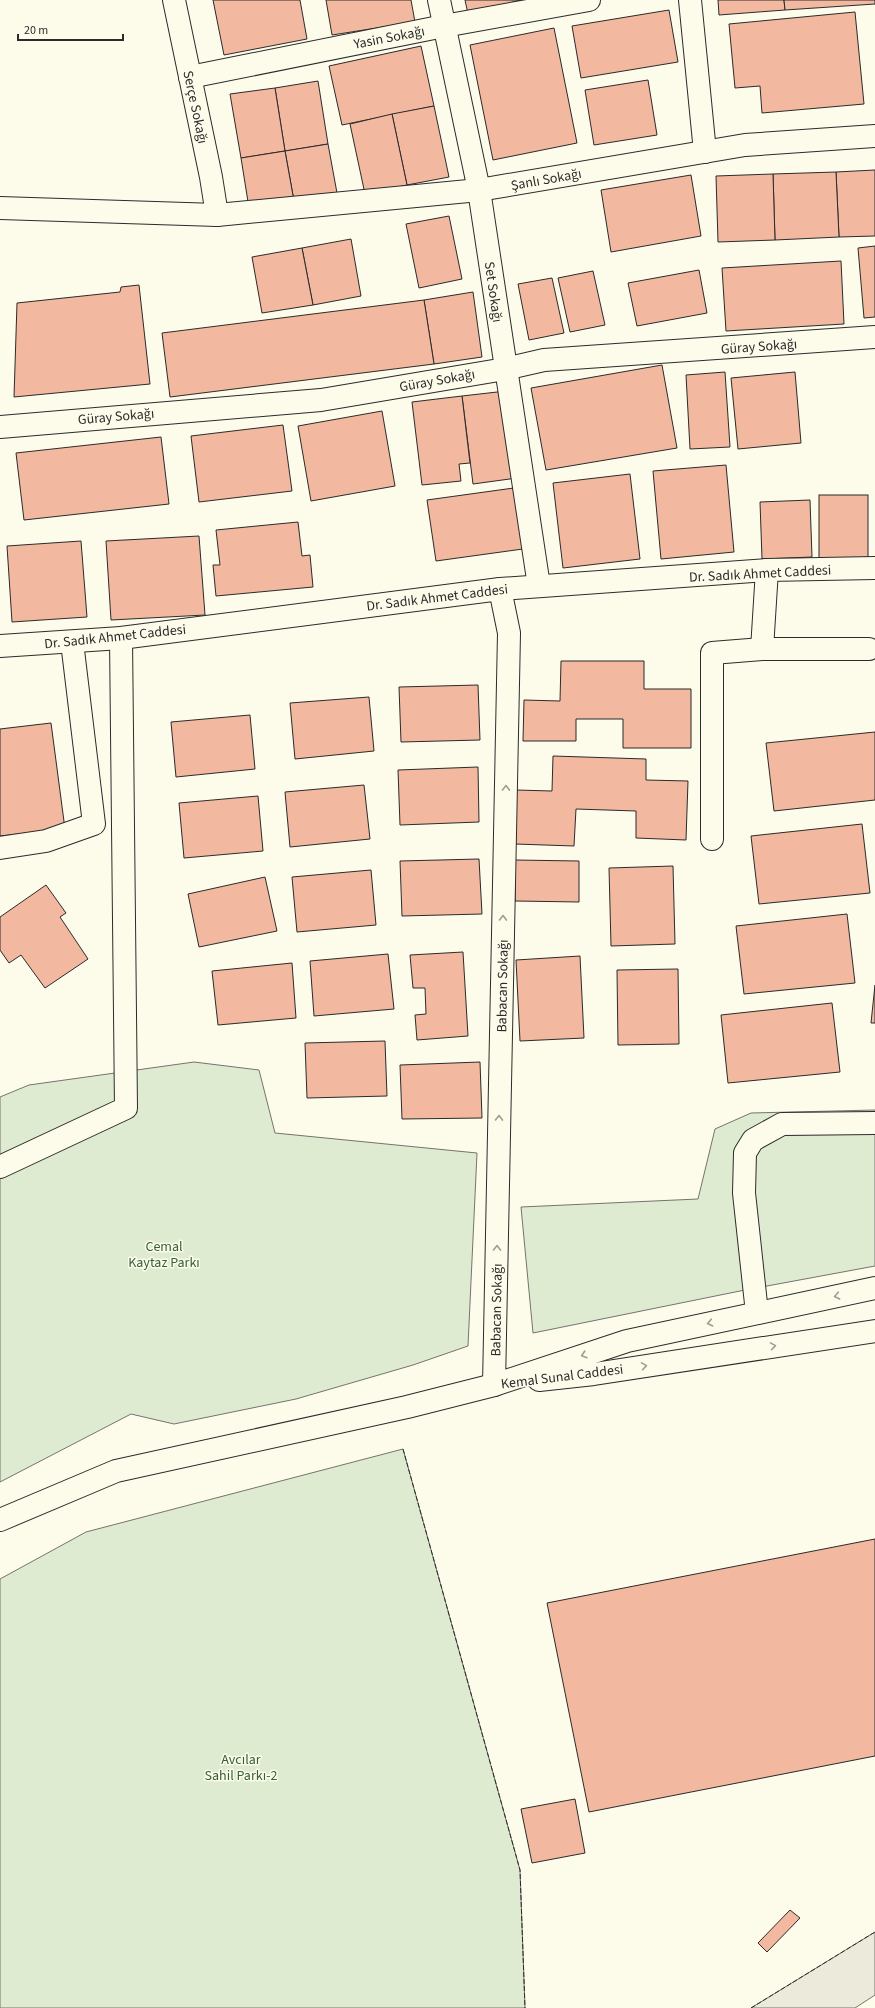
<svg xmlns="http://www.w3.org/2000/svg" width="875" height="2008" viewBox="0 0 875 2008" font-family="'Source Sans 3',sans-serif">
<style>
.green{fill:#deebd1;stroke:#74746e}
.parking{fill:#eceadb;stroke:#74746e}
.building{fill:#f2b8a0;stroke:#2b2b2b}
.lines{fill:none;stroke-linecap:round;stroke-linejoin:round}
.minor-casing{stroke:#2b2b2b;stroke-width:24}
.major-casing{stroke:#2b2b2b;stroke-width:24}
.minor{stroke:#fdfbea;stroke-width:22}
.major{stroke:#fdfbea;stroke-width:22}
.fence{stroke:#2b2b2b;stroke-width:1;stroke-dasharray:5 2;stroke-linecap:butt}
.oneway{stroke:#9e9d94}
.labels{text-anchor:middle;stroke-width:3;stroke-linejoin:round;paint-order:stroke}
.street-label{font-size:14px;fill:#2b2b2b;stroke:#fdfbea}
.park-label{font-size:14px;fill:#34623c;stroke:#fdfbea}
</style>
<rect width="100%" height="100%" fill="#fdfbea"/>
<!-- green -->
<g class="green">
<path d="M194,1062L259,1070L275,1133L477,1153L468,1346L413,1365L296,1399L174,1424L131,1414L0,1482V1097L29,1085Z"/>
<path d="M875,1110V1266L740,1291L533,1333L521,1207L698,1199L715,1129L751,1113Z"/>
<path d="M403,1449L520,1870L525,2008H0V1579L86,1532Z"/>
</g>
<!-- parking -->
<path class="parking" d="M875,1932V1995L855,2008H751Z"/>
<!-- building -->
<g class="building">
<path d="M213,0H300L307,39L224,55Z"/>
<path d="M326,0H411L415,22L332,35Z"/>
<path d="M465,0H521L468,14Z"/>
<path d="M718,0H784L785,10L719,15Z"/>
<path d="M784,0H875V4L785,10Z"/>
<path d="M669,10L678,62L581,78L572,26Z"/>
<path d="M855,12L864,104L762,113L760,86L735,88L729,24Z"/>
<path d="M554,28L577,143L493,160L470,45Z"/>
<path d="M421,46L434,106L342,125L329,66Z"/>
<path d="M648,80L657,135L594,145L585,90Z"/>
<path d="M318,81L328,144L285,151L275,88Z"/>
<path d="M275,88L285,151L241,158L230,94Z"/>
<path d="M434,106L449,177L407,185L392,114Z"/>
<path d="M392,114L407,185L365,194L350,124Z"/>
<path d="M328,144L337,193L294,201L285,151Z"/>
<path d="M285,151L294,201L249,208L241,158Z"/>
<path d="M875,170V236L839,237L836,172Z"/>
<path d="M836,172L839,237L775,240L773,174Z"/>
<path d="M773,174L775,240L718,242L716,176Z"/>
<path d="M691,175L701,236L611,252L601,190Z"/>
<path d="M449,216L462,279L419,288L406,224Z"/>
<path d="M351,239L361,296L313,305L302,248Z"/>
<path d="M875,246V317L864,318L858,248Z"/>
<path d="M302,248L313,305L262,313L252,257Z"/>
<path d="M841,261L844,324L726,331L722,268Z"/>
<path d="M699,270L707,313L637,326L628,283Z"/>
<path d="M593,271L605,325L570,332L558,278Z"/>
<path d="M552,278L564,333L529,340L518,284Z"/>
<path d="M139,285L150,384L14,397L17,303L120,292L121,287Z"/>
<path d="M473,292L482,357L434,364L424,300Z"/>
<path d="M424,300L434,364L170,397L162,333Z"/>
<path d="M662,365L677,448L546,470L531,388Z"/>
<path d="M725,372L730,447L690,449L686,375Z"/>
<path d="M795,372L801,443L738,449L731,378Z"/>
<path d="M506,391L517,478L473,484L462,396Z"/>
<path d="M462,396L470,463L459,464L461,481L422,485L412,402Z"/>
<path d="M382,411L395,486L311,501L298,426Z"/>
<path d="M283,425L292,491L199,502L191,436Z"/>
<path d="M161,437L169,504L24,520L16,453Z"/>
<path d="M726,465L734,552L661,559L653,471Z"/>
<path d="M630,474L640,559L563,568L553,483Z"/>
<path d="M521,487L530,548L436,561L427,500Z"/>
<rect x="819" y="495" width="49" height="63"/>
<path d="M810,500L812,557L762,559L760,502Z"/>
<path d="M298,522L302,556L310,555L313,587L216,596L213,565H220L216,530Z"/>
<path d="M199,536L205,615L111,620L106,541Z"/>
<path d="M81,541L87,617L12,622L7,546Z"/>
<path d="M561,661H644V689H691V748H623V719H576V741H523L524,700L560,701Z"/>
<path d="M478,685L480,740L401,742L399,687Z"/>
<path d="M369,697L374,751L295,759L290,703Z"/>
<path d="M250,715L255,769L176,777L171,722Z"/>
<path d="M51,723L65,829L0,836V729Z"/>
<path d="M875,732V800L774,811L766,743Z"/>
<path d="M553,756L646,759V780L688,781L686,840L636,838V811L576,809L574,846L515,844L516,790L552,791Z"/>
<path d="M478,767L479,822L400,825L398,770Z"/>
<path d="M364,785L370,839L290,847L285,792Z"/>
<path d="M258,796L263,851L184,858L179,803Z"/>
<path d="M862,824L870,893L759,904L751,836Z"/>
<path d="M479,859L482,914L402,916L400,861Z"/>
<path d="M515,860L579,861V902L515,901Z"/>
<path d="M673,866L675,944L611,946L609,868Z"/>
<path d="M371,870L376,925L297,932L292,877Z"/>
<path d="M265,877L277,931L199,947L188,894Z"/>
<path d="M46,885L66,913L60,917L88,959L45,988L21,955L9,963L0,950V917Z"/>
<path d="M847,914L855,983L744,994L736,926Z"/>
<path d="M463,952L468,1036L417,1040L415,1015L426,1014L425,988H413L410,955Z"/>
<path d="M388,954L394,1009L314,1016L310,961Z"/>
<path d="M580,956L584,1038L520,1041L516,960Z"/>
<path d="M292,963L296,1018L218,1025L212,971Z"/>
<path d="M678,969L679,1044L618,1045L617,970Z"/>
<path d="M875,985V1023H871Z"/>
<path d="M832,1003L840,1072L728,1083L721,1015Z"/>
<path d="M385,1041L387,1096L307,1098L305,1043Z"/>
<path d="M480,1062L482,1118L402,1119L400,1065Z"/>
<path d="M875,1539V1756L589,1812L547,1603Z"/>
<path d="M575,1799L585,1853L532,1863L521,1809Z"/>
<path d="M790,1910L800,1918L767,1952L758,1943Z"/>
</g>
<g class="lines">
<!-- minor casing -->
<g class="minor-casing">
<g id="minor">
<path d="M174,0L211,177L217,215"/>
<path d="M439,0L479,190L539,586"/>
<path d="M690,0L705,152"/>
<path d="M190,77L444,26L589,0"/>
<path d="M0,208L217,215L479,190L745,145L875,136"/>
<path d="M0,427L321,400L505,369L544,360L875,337"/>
<path d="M762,649L767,570"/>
<path d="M712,839V653L762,649H869"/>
<path d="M0,848L46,841L94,824L72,642"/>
<path d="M0,1167L126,1108L121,638"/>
<path d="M757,1313L744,1193L745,1153L753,1140L782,1124L875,1123"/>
<path d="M494,1385L509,633L500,589"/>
</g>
</g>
<!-- major casing -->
<g class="major-casing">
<g id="major">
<path d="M0,646L121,638L500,589L767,570L875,568"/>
<path d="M539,1380L594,1374L875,1331"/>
<path d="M0,1520L116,1471L407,1407L494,1385L627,1341L875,1288"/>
</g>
</g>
<!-- minor -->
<use href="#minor" class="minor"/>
<!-- major -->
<use href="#major" class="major"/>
<!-- fence -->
<g class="fence">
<path d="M403,1449L520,1870L525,2008"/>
<path d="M751,2008L875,1932"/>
</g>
</g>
<!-- one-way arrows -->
<defs><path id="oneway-chevron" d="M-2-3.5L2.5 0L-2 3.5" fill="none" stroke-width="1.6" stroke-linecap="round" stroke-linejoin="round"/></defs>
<g class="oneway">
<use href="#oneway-chevron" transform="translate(506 788) rotate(-89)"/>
<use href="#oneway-chevron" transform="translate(503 918) rotate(-89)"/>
<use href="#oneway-chevron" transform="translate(499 1118) rotate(-89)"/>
<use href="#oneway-chevron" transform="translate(497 1248) rotate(-89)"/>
<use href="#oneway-chevron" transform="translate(837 1296) rotate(169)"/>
<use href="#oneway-chevron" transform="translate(710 1323) rotate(168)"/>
<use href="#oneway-chevron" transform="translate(773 1346) rotate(-9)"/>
<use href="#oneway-chevron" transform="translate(584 1355) rotate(162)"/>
<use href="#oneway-chevron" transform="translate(644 1366) rotate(-9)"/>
</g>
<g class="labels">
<!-- street labels -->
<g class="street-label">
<text transform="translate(389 37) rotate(-11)" y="5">Yasin Sokağı</text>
<text transform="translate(196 107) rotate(78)" y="5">Serçe Sokağı</text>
<text transform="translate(546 179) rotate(-10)" y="5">Şanlı Sokağı</text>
<text transform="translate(494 292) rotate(82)" y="5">Set Sokağı</text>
<text transform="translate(759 346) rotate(-4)" y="5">Güray Sokağı</text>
<text transform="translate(437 380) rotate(-10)" y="5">Güray Sokağı</text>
<text transform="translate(116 416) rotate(-5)" y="5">Güray Sokağı</text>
<text transform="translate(760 573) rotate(-3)" y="5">Dr. Sadık Ahmet Caddesi</text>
<text transform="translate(437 597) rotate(-7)" y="5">Dr. Sadık Ahmet Caddesi</text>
<text transform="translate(115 636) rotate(-6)" y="5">Dr. Sadık Ahmet Caddesi</text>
<text transform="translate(502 986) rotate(-89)" y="5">Babacan Sokağı</text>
<text transform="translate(496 1310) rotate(-89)" y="5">Babacan Sokağı</text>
<text transform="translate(562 1376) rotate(-7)" y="5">Kemal Sunal Caddesi</text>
</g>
<!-- park labels -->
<g class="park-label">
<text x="164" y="1251">Cemal<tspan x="164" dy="16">Kaytaz Parkı</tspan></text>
<text x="241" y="1764">Avcılar<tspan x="241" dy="16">Sahil Parkı-2</tspan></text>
</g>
</g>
<!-- scale -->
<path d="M18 34v6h105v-6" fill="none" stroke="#2b2b2b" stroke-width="2"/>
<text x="24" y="34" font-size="12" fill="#2b2b2b" stroke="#fdfbea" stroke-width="3" paint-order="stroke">20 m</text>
</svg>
